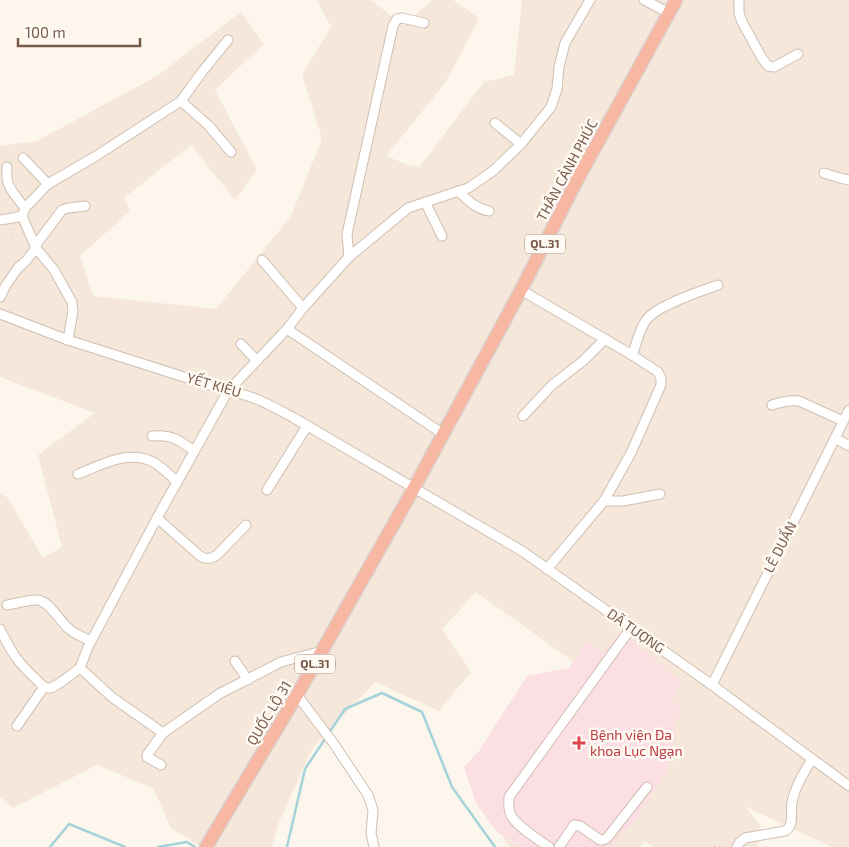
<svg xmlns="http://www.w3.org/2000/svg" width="849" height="847" viewBox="0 0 849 847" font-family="'Exo 2',sans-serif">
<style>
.residential{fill:#f5e8da}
.medical{fill:#fbdfe3}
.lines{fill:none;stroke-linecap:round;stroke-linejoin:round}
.stream{stroke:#a5d3da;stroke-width:2.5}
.minor-casing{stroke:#d1beb0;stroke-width:11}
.highway-casing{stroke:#dad1cd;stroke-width:15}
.path{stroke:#d9b8a5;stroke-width:1;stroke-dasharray:1 4;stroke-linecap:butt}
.minor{stroke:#fff;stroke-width:9}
.highway{stroke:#f7b7a3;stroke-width:12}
.health-dot{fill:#e0444e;stroke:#fffaf3;stroke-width:2}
.labels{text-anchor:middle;stroke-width:5;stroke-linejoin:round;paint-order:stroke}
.shield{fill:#fffaf3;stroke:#a28b7f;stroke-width:1}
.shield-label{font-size:12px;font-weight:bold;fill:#7a5c4d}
.street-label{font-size:14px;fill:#7a5c4d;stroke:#fffaf3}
.health-label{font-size:14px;fill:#be3a42;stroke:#fffaf3;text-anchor:start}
</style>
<rect width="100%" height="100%" fill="#fdf6ec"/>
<!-- residential -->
<path class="residential" d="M319,0H371L403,25L433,0H453L479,18L446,82L386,156L411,166L419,167L484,82L514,75L522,0H849V847H832L746,807L761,826L757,847H653L645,841L639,847H510L492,821L589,673L476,592L442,629L471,672L439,711L375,682L312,749L279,822L272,847H202L171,828L153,788L97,765L13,808L0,797V494L7,497L43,558L62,547L38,455L95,413L0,377V146L37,141L157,76L241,12L264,44L215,90L257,170L235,200L191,145L124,198L130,211L80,256L93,296L216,309L291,216L322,139L302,74L331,27L317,1Z"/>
<!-- medical -->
<path class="medical" d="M621,631L683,683L671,698L683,709L673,726L676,736L666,773L637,819L608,847H522L497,832L476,803L464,767L479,751L527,676L569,668L587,641L604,652Z"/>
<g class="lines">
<!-- stream -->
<g class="stream">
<path d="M50,847L69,824L125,847"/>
<path d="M158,847L187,842L195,847"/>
<path d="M287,847L305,769L345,709L382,693L422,712L452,787L495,847"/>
</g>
<!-- minor casing -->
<g class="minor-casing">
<g id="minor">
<path d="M644,0L669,13"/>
<path d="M739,0V13L742,22L762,58L768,66L774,67L798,54"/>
<path d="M181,101L209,126L231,152"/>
<path d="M495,123L521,144"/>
<path d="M23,158L48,184"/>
<path d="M7,167C5,187 13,192 25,208"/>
<path d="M824,173L840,178L849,180"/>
<path d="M458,191C468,200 476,209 489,211"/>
<path d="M425,202L442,236"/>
<path d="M0,220L13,218L22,216"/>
<path d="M35,246L62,210L68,208L85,206"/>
<path d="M349,257L347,234L393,26L397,19L402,18L424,23"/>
<path d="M262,260L303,308"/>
<path d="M521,290L632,355L658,372L661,378V385L631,453L604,501L547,569"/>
<path d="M0,297L6,285L18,268L26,261L36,248"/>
<path d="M0,314L68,340L228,391C253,395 272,406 294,418L522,551L712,685L849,786"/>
<path d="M287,329L443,434"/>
<path d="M68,340L73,311L72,302L54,270L36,248L22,216L25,208L48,184L96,156L181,101L202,72L228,40"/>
<path d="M241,344L257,361"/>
<path d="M632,355C637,343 639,329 647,319C658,305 701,291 718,285"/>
<path d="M772,405C781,402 789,400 799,401L843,421"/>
<path d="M523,416L552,385L583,361L605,339"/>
<path d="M152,436C172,434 179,440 194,451"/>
<path d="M835,438L849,446"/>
<path d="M78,474C101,465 129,449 153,462C162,467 170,475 177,482"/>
<path d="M267,490L307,426"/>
<path d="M604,501H623L660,494"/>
<path d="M157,518L200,556C206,560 211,559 217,555L246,525"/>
<path d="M7,605C16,604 29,599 38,600C50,602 59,620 67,627C74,634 82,637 91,641"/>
<path d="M0,629C11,652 18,663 37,680C41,684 45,689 50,688C57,687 74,672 80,668"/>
<path d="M322,651L281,662L219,694L163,733L113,698L80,668L88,647L157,518L228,391L287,329L303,308L349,257L408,208L468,188L493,171L521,144L551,107L557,89L559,67L565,43L590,0"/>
<path d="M235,661L248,680"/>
<path d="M712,685L849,410"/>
<path d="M297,695L334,744L368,795L373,810L371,833L374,847"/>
<path d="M17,726L44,687"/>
<path d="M161,765L147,757V755L163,733"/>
<path d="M549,847C538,839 514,825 510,813C508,807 509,802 509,797L631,628"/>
<path d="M559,847L574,825L580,826L600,840H603L607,838L647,787"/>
<path d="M737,847L739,843L745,838L785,831C795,825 790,812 792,802C795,786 804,773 812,759"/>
</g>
</g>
<!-- highway casing -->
<g class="highway-casing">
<path id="highway" d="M206,847L297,695L414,488L521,290L575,184L676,0"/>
</g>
<!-- path -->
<g class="path">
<path d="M12,235L13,227"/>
<path d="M714,846L728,847"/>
</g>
<!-- minor -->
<use href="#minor" class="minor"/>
<!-- highway -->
<use href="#highway" class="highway"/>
</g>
<!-- markers -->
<path class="health-dot" d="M576.5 735.5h5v5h5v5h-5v5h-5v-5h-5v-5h5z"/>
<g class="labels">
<!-- shield labels -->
<g class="shield">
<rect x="525" y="234.5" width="40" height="19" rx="4"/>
<rect x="295" y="654.5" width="40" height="19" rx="4"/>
</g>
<g class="shield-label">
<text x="545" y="248">QL.31</text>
<text x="315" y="668">QL.31</text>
</g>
<!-- street labels -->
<g class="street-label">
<text transform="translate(567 170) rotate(-62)" y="5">THÂN CẢNH PHÚC</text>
<text transform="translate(214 385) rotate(16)" y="5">YẾT KIÊU</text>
<text transform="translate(780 547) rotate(-63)" y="5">LÊ DUẨN</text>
<text transform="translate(636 631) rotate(35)" y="5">DÃ TƯỢNG</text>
<text transform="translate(269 713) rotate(-59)" y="5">QUỐC LỘ 31</text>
</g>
<!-- health labels -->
<g class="health-label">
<text x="590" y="740">Bệnh viện Đa<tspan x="590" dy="16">khoa Lục Ngạn</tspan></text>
</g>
</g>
<!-- scale -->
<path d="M18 38v8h122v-8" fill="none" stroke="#7a5c4d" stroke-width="2.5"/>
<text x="25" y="38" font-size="15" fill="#7a5c4d" stroke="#fffaf3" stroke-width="4" paint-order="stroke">100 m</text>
</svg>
